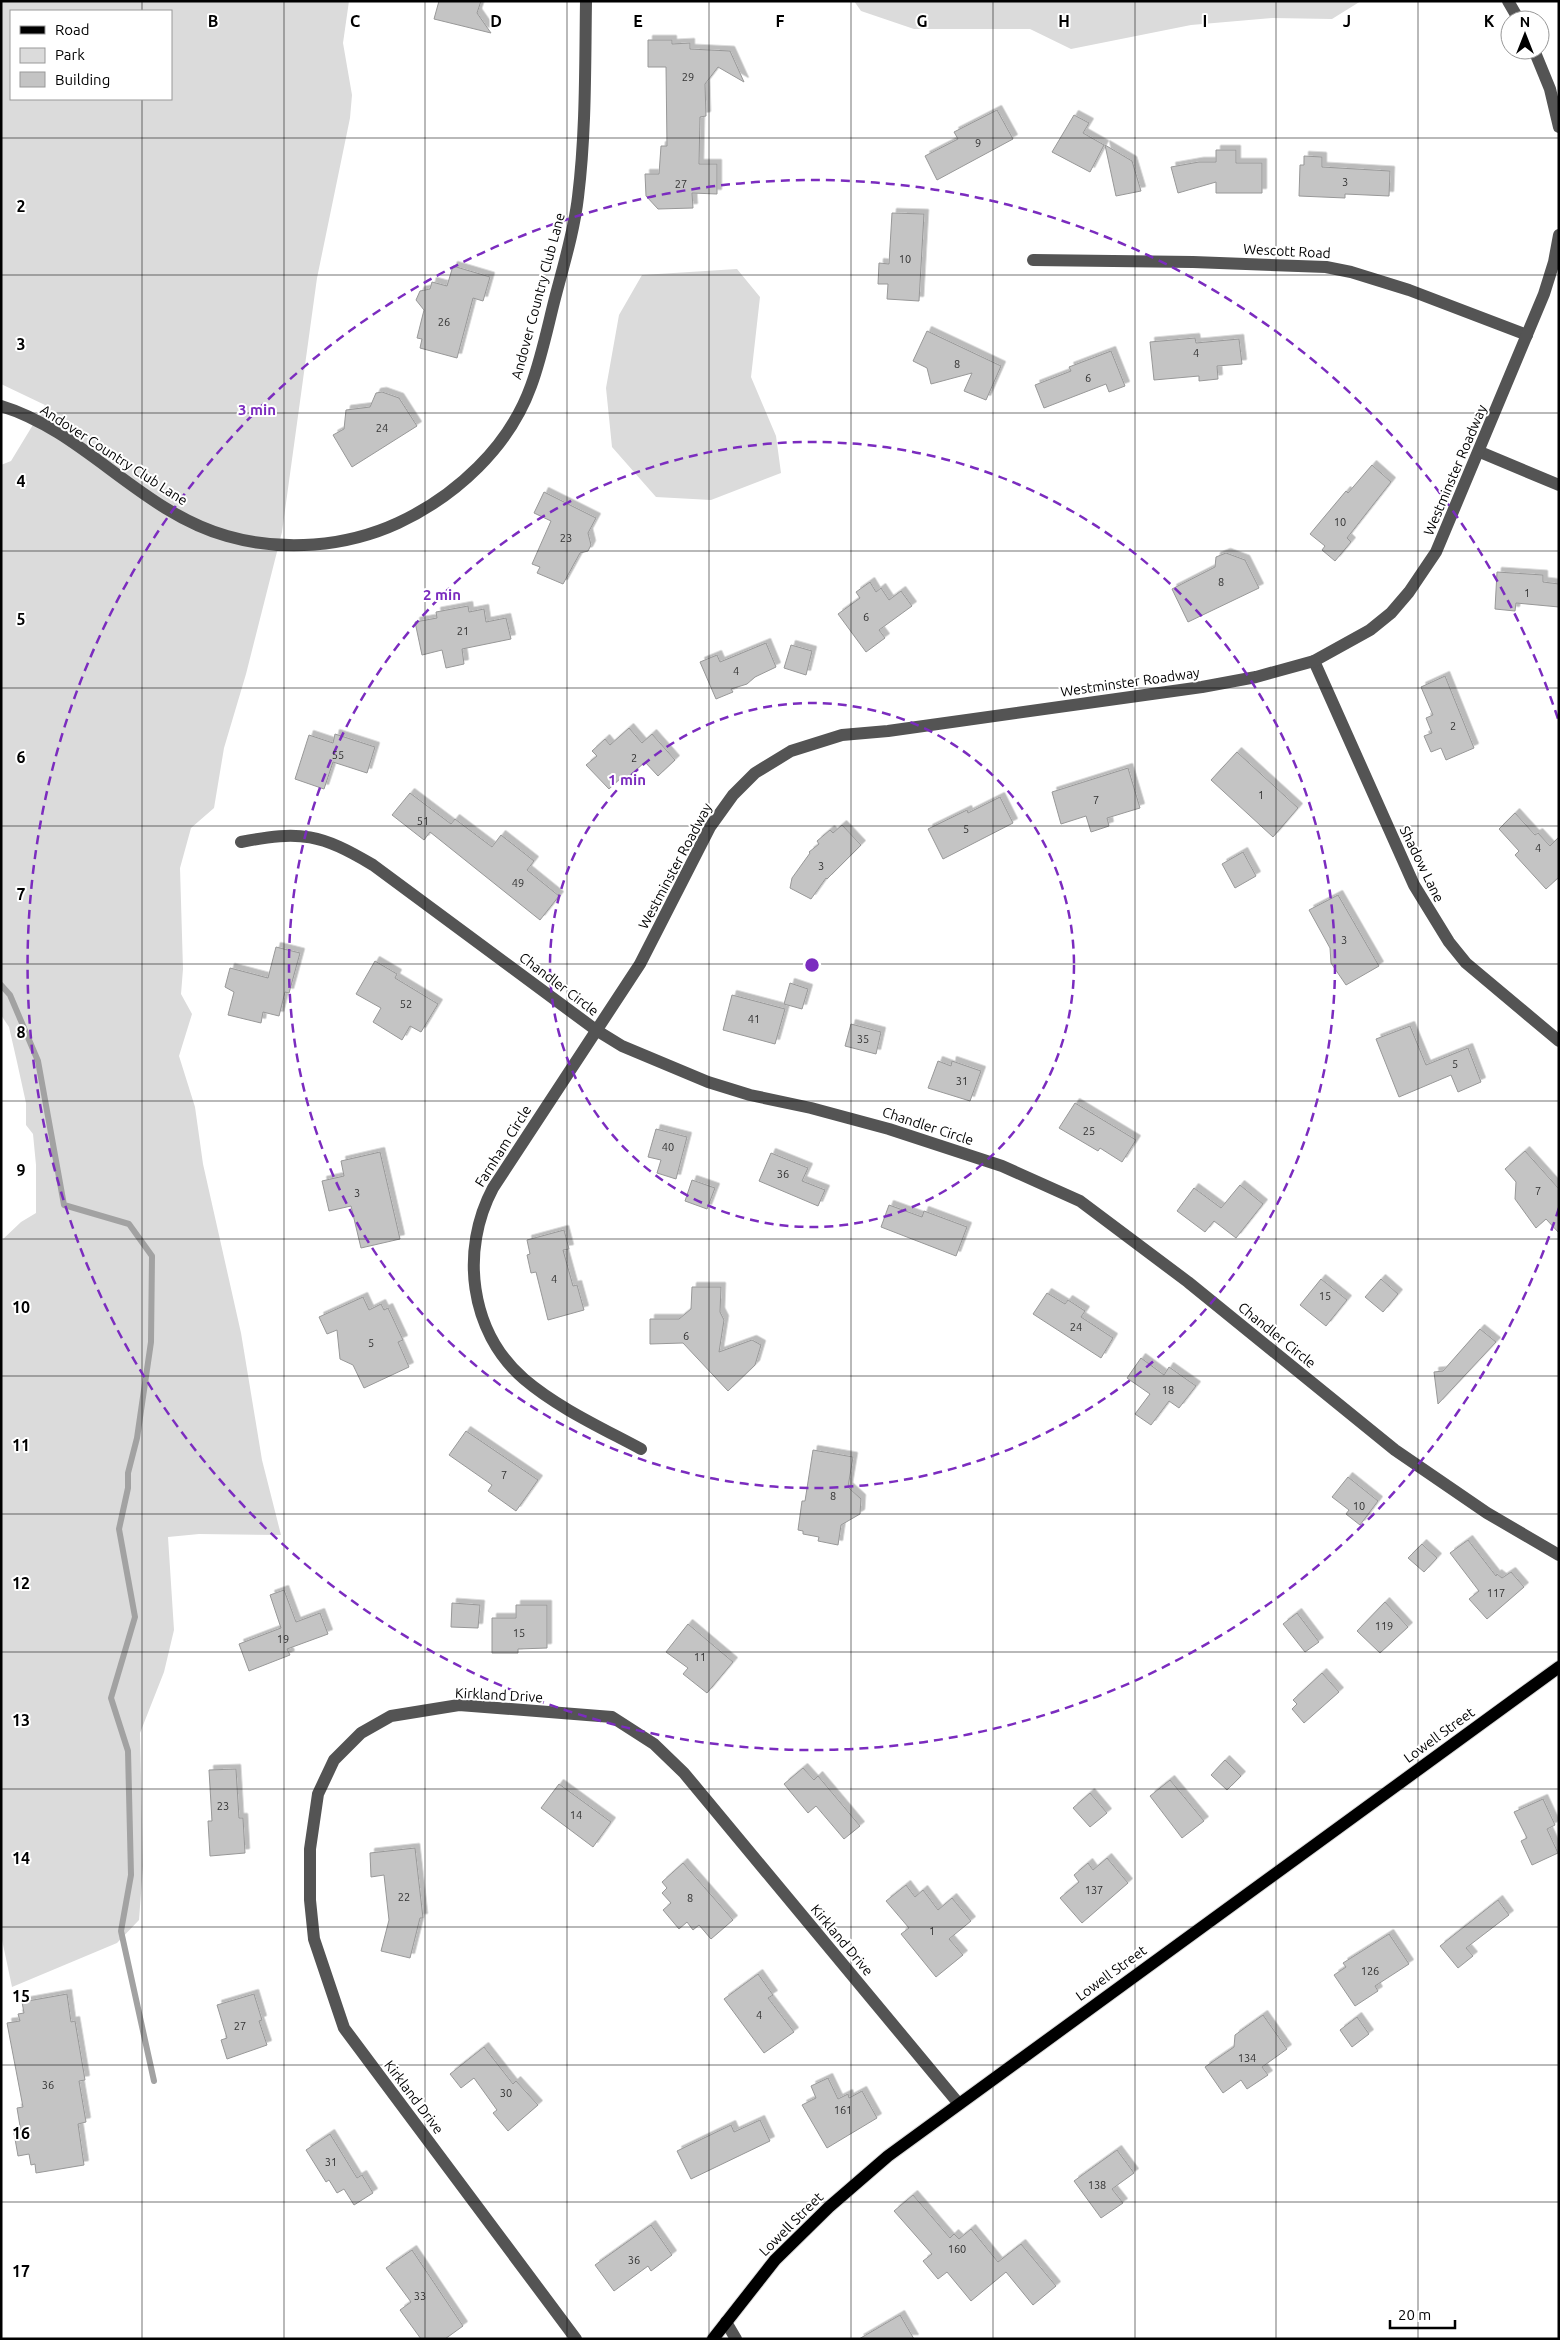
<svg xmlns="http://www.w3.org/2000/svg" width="1560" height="2340" viewBox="0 0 1560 2340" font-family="Ubuntu,sans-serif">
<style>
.green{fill:#dbdbdb;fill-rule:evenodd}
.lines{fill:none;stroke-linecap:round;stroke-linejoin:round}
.stream{stroke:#a2a2a2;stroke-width:6}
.building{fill:#c4c4c4;stroke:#989898;filter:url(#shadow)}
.major-casing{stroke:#dbdbdb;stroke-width:14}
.minor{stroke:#545454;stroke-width:12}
.major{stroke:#000;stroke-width:12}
.grid{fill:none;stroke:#000;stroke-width:1;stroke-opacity:0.55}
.ring{fill:none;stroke:#7b2cbf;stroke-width:2.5;stroke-dasharray:9 6}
.labels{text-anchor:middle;stroke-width:4;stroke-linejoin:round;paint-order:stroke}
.number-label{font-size:11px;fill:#313131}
.street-label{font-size:14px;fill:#000;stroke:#fff}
.grid-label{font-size:16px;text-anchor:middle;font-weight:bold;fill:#000;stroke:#fff;stroke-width:4;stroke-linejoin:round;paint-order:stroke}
.centre{fill:#7b2cbf;stroke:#fff;stroke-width:2.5}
.ring-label{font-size:15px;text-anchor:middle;font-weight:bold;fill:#7b2cbf;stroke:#fff;stroke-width:4;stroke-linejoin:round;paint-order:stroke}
</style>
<defs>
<filter id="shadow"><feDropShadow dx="4.5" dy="-4.5" stdDeviation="0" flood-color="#0004"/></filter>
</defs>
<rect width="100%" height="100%" fill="#fff"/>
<!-- green -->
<g class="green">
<path d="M1,1H349L343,43L352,95L350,118L317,278L282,532L246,674L224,748L214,808L191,828L180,868L183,969L181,994L192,1014L179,1056L195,1107L203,1164L241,1333L262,1460L281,1535L199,1534L168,1537L174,1630L164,1672L140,1733L143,1866L139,1920L117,1943L12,1987L1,1935V1241L21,1222L36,1213V1165L33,1134L26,1125V1103L17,1062L9,1027L1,1015V465L11,461L45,405L1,384ZM11,11H171V99H11Z"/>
<path d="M854,1H1361L1332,19L1272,18L1191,25L1071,49L1030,29H914L861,11Z"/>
<path d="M737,269L760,297L751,377L776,436L781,473L711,500L656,497L612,447L606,388L619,315L642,275Z"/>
</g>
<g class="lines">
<!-- stream -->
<path class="stream" d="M1,985L10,995L38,1061L64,1205L129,1224L152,1256L151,1342L137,1438L128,1473V1488L119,1529L135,1617L111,1698L128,1751L131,1875L121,1931L154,2081"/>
</g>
<!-- building -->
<g class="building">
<path d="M439,1H481L477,13L491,33L434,19Z"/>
<path d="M648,40H672V44L690,43V49L730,51L744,82L718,67L705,84L706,116L700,117L699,164H717V194L692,193L693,208L658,209L646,196L645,174H659L661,146H667L666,67H648Z"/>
<path d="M997,110L1013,139L937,180L925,156L958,139L954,132Z"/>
<path d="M1074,115L1089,123L1083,133L1104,145L1090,172L1052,152Z"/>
<path d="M1105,145L1132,161L1141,191L1116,196Z"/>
<path d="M1216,150H1236V163H1262V193H1216V182L1178,193L1171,167L1199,162H1216Z"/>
<path d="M1304,156L1322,157V167L1390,171L1389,196L1345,194V198L1299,196L1300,165H1304Z"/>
<path d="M892,213L924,214L919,301L887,299L888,284H878L879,263L889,264Z"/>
<path d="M453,266L490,277L483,301L473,298L457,358L420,348L422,339L417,338L424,310L416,300L420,291L430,289L432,282L447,286Z"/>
<path d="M927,331L1001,366L986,400L964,391L972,373L931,384L927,368L913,361Z"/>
<path d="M1195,338L1196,343L1239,339L1242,364L1217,366L1218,379L1199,381V376L1154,380L1150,342Z"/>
<path d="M1111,351L1125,386L1109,392L1106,384L1044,408L1035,385L1071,371L1069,367Z"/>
<path d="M382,392L399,398L417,426L352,467L333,435L344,429L346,410L370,407L376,393Z"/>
<path d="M1372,465L1391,482L1347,538L1351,542L1335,561L1322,550L1325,546L1310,534L1346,491L1348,493Z"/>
<path d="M544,492L596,518L588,533L591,545L588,551L580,553L563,584L537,573L540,567L532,564L551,521L534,513Z"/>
<path d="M1226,553L1245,560L1259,588L1188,622L1172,589L1215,567L1216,557Z"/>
<path d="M1497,572L1543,575V582L1559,584V607L1516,603L1515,611L1495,609Z"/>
<path d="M870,582L876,592L881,588L889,600L901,591L912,606L879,630L885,638L866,652L838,614L860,598L856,592Z"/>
<path d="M468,606L469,612L484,609L486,622L506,618L511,639L462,649L464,664L446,668L442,650L422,655L415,622L437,618L436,612Z"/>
<path d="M766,643L776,667L755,677L747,684L731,689L733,692L716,699L700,662L717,655L720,662Z"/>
<path d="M791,645L812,651L806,675L784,668Z"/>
<path d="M1445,676L1474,748L1446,760L1441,748L1431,752L1424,736L1432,733L1426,718L1433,715L1421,687Z"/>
<path d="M629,728L642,743L652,734L675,760L658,776L645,762L626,779L623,776L609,789L586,765L597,756L592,751L605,739L610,745Z"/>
<path d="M335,734L375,747L367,773L333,762L324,789L295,779L309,735L333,743Z"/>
<path d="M1237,752L1298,808L1273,837L1211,780Z"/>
<path d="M1128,768L1140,808L1107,818L1109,826L1091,832L1086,816L1061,824L1052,792Z"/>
<path d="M410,793L451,824L455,819L492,847L501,835L534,861L527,870L559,896L540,920L430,832L424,840L392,815Z"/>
<path d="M1000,797L1013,823L943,859L928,829L967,810L968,813Z"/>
<path d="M1515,813L1535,835L1538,833L1550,846L1559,837V877L1546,889L1515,855L1519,851L1499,829Z"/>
<path d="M842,825L861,845L827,879L826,878L811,899L790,888L792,878L810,853L809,852L819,844L817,841L830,830L833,833Z"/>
<path d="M1243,852L1256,876L1235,888L1222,864Z"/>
<path d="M1338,895L1379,966L1346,985L1331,963L1330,948L1309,910Z"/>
<path d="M276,947L300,953L289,993L285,992L279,1016L263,1012L261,1023L228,1015L234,992L225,987L230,968L268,978Z"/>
<path d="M375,961L397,974L395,978L438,1004L421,1032L410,1026L402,1040L373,1022L381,1008L356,994Z"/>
<path d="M790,983L808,989L802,1009L784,1004Z"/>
<path d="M732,995L785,1009L775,1044L723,1030Z"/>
<path d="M851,1024L881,1032L876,1054L845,1046Z"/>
<path d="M1410,1026L1426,1065L1468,1048L1481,1082L1458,1092L1451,1075L1399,1097L1376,1039Z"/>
<path d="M938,1061L951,1066L952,1061L981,1071L970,1101L928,1088Z"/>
<path d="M1075,1103L1136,1140L1122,1162L1100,1148L1098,1151L1059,1128Z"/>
<path d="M656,1129L687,1137L676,1179L657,1173L661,1160L648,1157Z"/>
<path d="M1525,1151L1559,1189V1233L1546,1219L1536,1228L1515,1199L1516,1182L1505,1169Z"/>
<path d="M380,1152L400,1239L361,1248L351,1206L329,1211L322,1181L344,1176L341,1161Z"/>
<path d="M771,1153L808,1168L802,1181L825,1190L818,1206L759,1181Z"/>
<path d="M692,1180L715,1188L707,1209L685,1201Z"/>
<path d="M1240,1185L1263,1204L1236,1238L1214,1221L1205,1232L1177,1211L1194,1188L1221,1208Z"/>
<path d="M889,1205L922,1217L924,1211L967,1227L956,1256L881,1227Z"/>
<path d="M564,1230L569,1249L563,1250L573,1286L577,1285L584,1310L548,1320L536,1272L531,1273L527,1255L530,1254L527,1240Z"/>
<path d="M1321,1279L1347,1300L1326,1326L1300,1305Z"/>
<path d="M1381,1279L1398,1294L1383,1312L1365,1297Z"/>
<path d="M692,1287H721L720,1312L724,1320L719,1352L752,1340L761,1345L755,1365L728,1391L683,1343L650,1344V1319H679L691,1309Z"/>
<path d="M1047,1293L1065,1304L1068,1300L1085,1311L1081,1317L1113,1338L1101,1358L1033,1314Z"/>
<path d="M363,1297L369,1310L381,1304L384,1310L388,1308L403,1340L398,1342L409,1367L364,1388L353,1365L340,1359L337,1330L327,1334L319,1317Z"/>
<path d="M1480,1329L1496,1342L1438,1404L1434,1372L1443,1371Z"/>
<path d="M1141,1358L1164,1375L1169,1367L1196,1386L1179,1408L1169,1401L1151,1425L1135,1414L1150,1394L1127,1378Z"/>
<path d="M466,1431L538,1480L516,1511L488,1491L492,1485L449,1455Z"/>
<path d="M813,1450L853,1457L848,1487L861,1499L860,1514L841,1525L838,1545L818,1541L819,1537L803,1534V1531L798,1530L802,1501H805Z"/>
<path d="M1348,1477L1378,1501L1360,1525L1346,1514L1349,1510L1332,1497Z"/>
<path d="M1468,1540L1496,1576L1497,1574L1502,1578L1511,1572L1524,1587L1487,1619L1469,1599L1479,1591L1450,1553Z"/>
<path d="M1422,1544L1437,1558L1424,1572L1408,1558Z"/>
<path d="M284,1590L296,1622L320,1613L328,1634L287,1649L290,1655L249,1671L239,1644L281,1628L270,1595Z"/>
<path d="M1385,1602L1408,1627L1380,1653L1357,1631Z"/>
<path d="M452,1603L480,1605L478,1628L451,1627Z"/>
<path d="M516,1605H547V1648L518,1649V1653H492V1618H516Z"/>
<path d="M1297,1613L1319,1642L1305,1652L1283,1624Z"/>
<path d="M688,1624L733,1662L707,1693L683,1674L688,1668L666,1652Z"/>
<path d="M1322,1673L1339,1692L1304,1723L1292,1709L1297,1704L1293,1700Z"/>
<path d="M1225,1760L1241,1776L1227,1790L1211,1775Z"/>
<path d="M803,1768L814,1780L818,1776L860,1826L844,1839L816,1806L808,1813L784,1784Z"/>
<path d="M236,1769L239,1818H243L245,1853L210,1856L208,1821H212L209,1770Z"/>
<path d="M1170,1780L1204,1821L1182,1838L1150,1796Z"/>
<path d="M559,1784L611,1822L593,1847L541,1808Z"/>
<path d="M1090,1793L1107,1813L1090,1827L1073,1808Z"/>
<path d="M1543,1799L1555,1825L1547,1829L1558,1853L1532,1865L1521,1841L1527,1838L1514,1812Z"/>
<path d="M415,1848L423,1918H420L410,1958L381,1951L389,1920L384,1875L371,1877L370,1853Z"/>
<path d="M1107,1858L1128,1883L1082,1923L1060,1898L1079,1882L1074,1875L1088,1863L1093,1870Z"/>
<path d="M683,1863L733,1920L711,1939L699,1925L693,1930L687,1922L679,1929L663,1910L671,1903L662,1893L667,1888L662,1882Z"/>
<path d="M906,1885L915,1897L923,1890L938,1910L952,1898L971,1921L949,1939L963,1955L936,1977L901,1934L909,1928L886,1901Z"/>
<path d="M1498,1900L1509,1915L1466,1948L1473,1956L1458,1968L1440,1946Z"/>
<path d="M1389,1934L1409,1964L1375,1986L1378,1991L1355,2006L1334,1975L1346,1967L1343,1963Z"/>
<path d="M758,1974L773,1995L768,1998L794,2032L764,2053L724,1999Z"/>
<path d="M67,1994L71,2022L75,2021L85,2080L79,2081L86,2122L78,2124L84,2165L36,2173L35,2164L31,2165L29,2154L18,2156L14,2133L21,2132L17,2108L23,2107L7,2023L20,2021L18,2014L24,2013L22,2002Z"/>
<path d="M254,1994L262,2020L259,2021L267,2045L227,2059L221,2040L227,2038L217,2005Z"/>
<path d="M1263,2015L1287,2049L1262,2067L1268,2075L1247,2089L1241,2080L1223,2093L1205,2067L1234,2047L1235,2035Z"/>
<path d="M1357,2017L1369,2034L1352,2047L1340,2030Z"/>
<path d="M484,2047L513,2084L516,2081L538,2105L508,2131L493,2113L497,2110L474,2078L461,2088L450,2074Z"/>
<path d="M828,2078L838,2099L848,2094L849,2098L862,2091L877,2118L827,2148L802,2105L816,2098L811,2086Z"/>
<path d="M760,2120L770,2141L691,2179L677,2151L731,2125L734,2132Z"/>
<path d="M330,2134L357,2178L362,2175L373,2193L354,2205L344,2189L337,2193L329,2180L326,2182L306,2150Z"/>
<path d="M1117,2150L1134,2173L1112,2189L1123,2203L1101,2218L1074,2181Z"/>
<path d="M913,2195L950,2238L954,2234L959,2239L971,2229L998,2262L1021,2244L1056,2286L1033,2305L1006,2272L971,2301L947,2272L938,2279L923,2261L932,2254L894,2211Z"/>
<path d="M651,2225L672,2255L651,2271L648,2266L614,2291L595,2265Z"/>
<path d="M412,2250L463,2326L445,2339H421L400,2310L411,2302L386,2268Z"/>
<path d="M900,2315L914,2339H859Z"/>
</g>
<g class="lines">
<!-- major casing -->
<g class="major-casing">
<path id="major" d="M713,2339L775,2260L829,2207L888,2156L1559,1667"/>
</g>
<!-- minor -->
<g class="minor">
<path d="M1508,1L1519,20"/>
<path d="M1534,50L1550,89L1559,127"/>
<path d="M1033,260L1193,262L1326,267L1351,272L1409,290L1527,335"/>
<path d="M1,406C84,431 141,512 227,536C283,552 346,547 398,523C456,496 509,447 531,386C541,359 547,330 554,302C563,267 574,232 578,197C586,132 585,66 586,1"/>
<path d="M1480,452L1559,485"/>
<path d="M1314,661L1414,885L1449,942L1466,963L1559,1041"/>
<path d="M241,842C301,830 321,834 373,865L596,1030L622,1046L708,1082L750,1095L811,1108L889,1129L1002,1166L1080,1201L1188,1282L1395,1450L1487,1513L1559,1555"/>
<path d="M641,1449C602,1428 558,1408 524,1379C469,1331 460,1250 493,1188L640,964L710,827L733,795L755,773L791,751L842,735L888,731L1202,687L1256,677L1314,661L1370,630L1391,613L1409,592L1436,552L1544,294L1554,262L1559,235"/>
<path d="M726,2322L736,2339"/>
<path d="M576,2339L344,2028L314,1939L310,1900V1849L318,1794L334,1760L361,1733L391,1716L459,1705L612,1717L654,1744L684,1773L959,2104"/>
</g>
<!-- major -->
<use href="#major" class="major"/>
</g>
<!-- grid -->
<path class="grid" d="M142,1V11M284,1V2339M425,1V2339M567,1V2339M709,1V2339M851,1V2339M993,1V2339M1135,1V2339M1276,1V2339M1418,1V2339M142,99V2339M1,138H1559M1,275H1559M1,413H1559M1,551H1559M1,688H1559M1,826H1559M1,964H1559M1,1101H1559M1,1239H1559M1,1376H1559M1,1514H1559M1,1652H1559M1,1789H1559M1,1927H1559M1,2065H1559M1,2202H1559"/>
<!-- distance rings -->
<g class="ring">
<circle cx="812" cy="965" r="262"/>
<circle cx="812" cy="965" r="523"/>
<path d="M1559 1208A785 785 0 1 1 1559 722"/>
</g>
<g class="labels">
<!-- number labels -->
<g class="number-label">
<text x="688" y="81">29</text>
<text x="978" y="147">9</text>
<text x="1345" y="186">3</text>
<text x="681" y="188">27</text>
<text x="905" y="263">10</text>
<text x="444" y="326">26</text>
<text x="1196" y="357">4</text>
<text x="957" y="368">8</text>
<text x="1088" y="382">6</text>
<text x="382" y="432">24</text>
<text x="1340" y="526">10</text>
<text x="566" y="542">23</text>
<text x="1221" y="586">8</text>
<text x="1527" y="597">1</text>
<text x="866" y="621">6</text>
<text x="463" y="635">21</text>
<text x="736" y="675">4</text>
<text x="1453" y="730">2</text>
<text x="338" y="759">55</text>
<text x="634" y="762">2</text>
<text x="1261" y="799">1</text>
<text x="1096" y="804">7</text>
<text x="423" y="825">51</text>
<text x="966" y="833">5</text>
<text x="1538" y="852">4</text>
<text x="821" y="870">3</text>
<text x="518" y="887">49</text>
<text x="1344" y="944">3</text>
<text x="406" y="1008">52</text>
<text x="754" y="1023">41</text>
<text x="863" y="1043">35</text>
<text x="1455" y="1068">5</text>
<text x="962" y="1085">31</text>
<text x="1089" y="1135">25</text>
<text x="668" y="1151">40</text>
<text x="783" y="1178">36</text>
<text x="1538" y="1195">7</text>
<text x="357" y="1197">3</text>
<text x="554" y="1283">4</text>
<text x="1325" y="1300">15</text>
<text x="1076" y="1331">24</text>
<text x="686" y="1340">6</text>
<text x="371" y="1347">5</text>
<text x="1168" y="1394">18</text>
<text x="504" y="1479">7</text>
<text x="833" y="1500">8</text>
<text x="1359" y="1510">10</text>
<text x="1496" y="1597">117</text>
<text x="1384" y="1630">119</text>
<text x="519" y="1637">15</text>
<text x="283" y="1643">19</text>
<text x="700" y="1661">11</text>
<text x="223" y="1810">23</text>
<text x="576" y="1819">14</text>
<text x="1094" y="1894">137</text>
<text x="404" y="1901">22</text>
<text x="690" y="1902">8</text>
<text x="932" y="1935">1</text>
<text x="1370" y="1975">126</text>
<text x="759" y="2019">4</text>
<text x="240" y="2030">27</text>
<text x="1247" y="2062">134</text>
<text x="48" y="2089">36</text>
<text x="506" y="2097">30</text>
<text x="843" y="2114">161</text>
<text x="331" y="2166">31</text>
<text x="1097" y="2189">138</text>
<text x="957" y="2253">160</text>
<text x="634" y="2264">36</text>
<text x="420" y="2300">33</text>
</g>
<!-- street labels -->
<g class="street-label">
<text transform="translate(1287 251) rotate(3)" y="5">Wescott Road</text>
<text transform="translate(538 296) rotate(-75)" y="5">Andover Country Club Lane</text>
<text transform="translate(114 455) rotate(33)" y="5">Andover Country Club Lane</text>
<text transform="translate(1455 470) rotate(-67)" y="5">Westminster Roadway</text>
<text transform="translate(1130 682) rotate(-8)" y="5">Westminster Roadway</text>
<text transform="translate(1422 864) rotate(64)" y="5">Shadow Lane</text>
<text transform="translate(675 866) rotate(-62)" y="5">Westminster Roadway</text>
<text transform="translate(559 984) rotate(37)" y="5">Chandler Circle</text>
<text transform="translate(928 1126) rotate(18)" y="5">Chandler Circle</text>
<text transform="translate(503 1146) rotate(-58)" y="5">Farnham Circle</text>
<text transform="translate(1277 1335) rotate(39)" y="5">Chandler Circle</text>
<text transform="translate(499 1695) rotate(3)" y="5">Kirkland Drive</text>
<text transform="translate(1439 1735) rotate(-36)" y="5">Lowell Street</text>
<text transform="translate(842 1940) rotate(50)" y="5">Kirkland Drive</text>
<text transform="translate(1111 1973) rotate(-36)" y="5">Lowell Street</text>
<text transform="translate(414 2097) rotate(53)" y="5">Kirkland Drive</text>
<text transform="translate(791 2224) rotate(-45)" y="5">Lowell Street</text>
</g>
</g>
<g class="grid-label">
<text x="213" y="27">B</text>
<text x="355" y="27">C</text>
<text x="496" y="27">D</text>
<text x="638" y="27">E</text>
<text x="780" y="27">F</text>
<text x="922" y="27">G</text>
<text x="1064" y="27">H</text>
<text x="1205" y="27">I</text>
<text x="1347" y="27">J</text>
<text x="1489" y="27">K</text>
<text x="21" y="212">2</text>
<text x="21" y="350">3</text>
<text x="21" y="487">4</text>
<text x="21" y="625">5</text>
<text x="21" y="763">6</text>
<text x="21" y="900">7</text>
<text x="21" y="1038">8</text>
<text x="21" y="1176">9</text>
<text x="21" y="1313">10</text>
<text x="21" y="1451">11</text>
<text x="21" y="1589">12</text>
<text x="21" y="1726">13</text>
<text x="21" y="1864">14</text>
<text x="21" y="2002">15</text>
<text x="21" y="2139">16</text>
<text x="21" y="2277">17</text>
</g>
<circle cx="812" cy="965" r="8" class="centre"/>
<g class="ring-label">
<text x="257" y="415">3 min</text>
<text x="442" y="600">2 min</text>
<text x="627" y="785">1 min</text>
</g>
<!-- border -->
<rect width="1560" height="2340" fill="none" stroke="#000000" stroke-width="5"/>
<!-- legend -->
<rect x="10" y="10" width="162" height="90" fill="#ffffff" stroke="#999999"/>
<rect x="20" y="26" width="25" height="8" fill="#000000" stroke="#999999"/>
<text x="55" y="35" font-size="15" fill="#000000">Road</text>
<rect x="20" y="48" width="25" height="15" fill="#dbdbdb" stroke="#999999"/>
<text x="55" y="60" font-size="15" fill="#000000">Park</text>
<rect x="20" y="72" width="25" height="15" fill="#c4c4c4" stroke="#999999"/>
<text x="55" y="85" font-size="15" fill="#000000">Building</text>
<!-- north arrow -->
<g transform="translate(1525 35)"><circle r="24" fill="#ffffff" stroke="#999999"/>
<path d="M0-4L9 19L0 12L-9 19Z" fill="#000000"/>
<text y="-8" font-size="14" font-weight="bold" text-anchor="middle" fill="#000000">N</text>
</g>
<!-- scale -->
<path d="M1390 2320v8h65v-8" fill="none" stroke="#000000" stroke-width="2.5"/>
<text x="1398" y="2320" font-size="15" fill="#000000" stroke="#ffffff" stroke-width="4" paint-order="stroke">20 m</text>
</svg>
